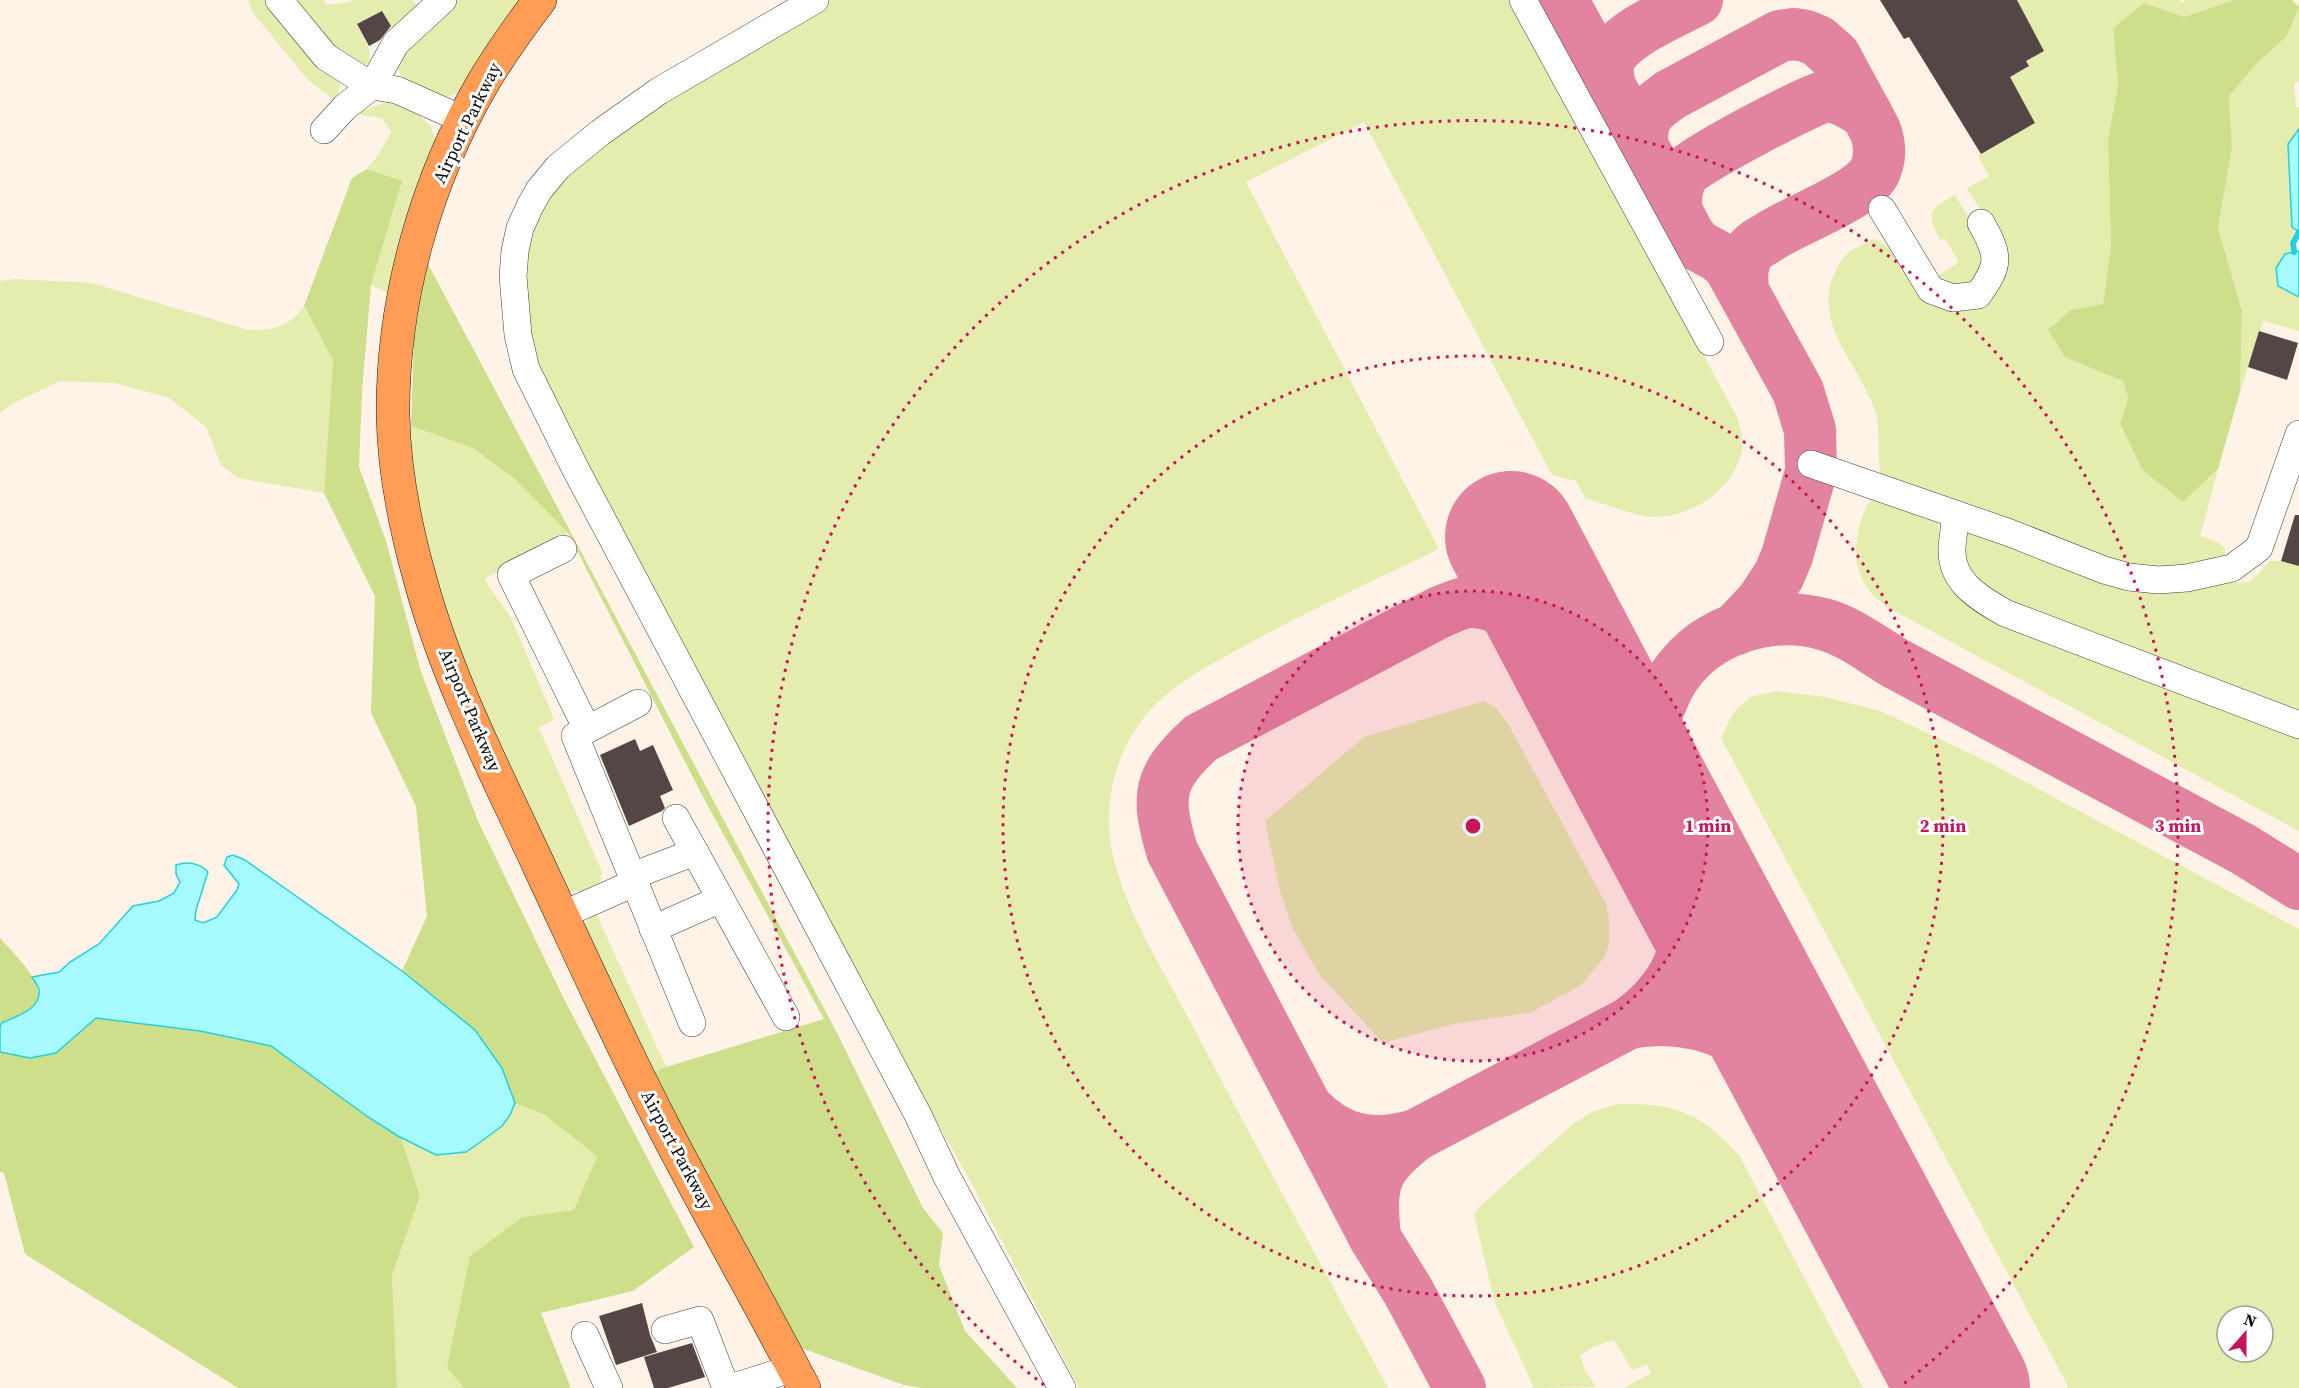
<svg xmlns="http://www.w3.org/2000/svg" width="2299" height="1388" viewBox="0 0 2299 1388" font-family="'Source Serif 4',serif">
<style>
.green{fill:#e4edad;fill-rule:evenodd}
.forest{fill:#cddf8b}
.water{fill:#a6f9fc;stroke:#26cfda;stroke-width:1.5}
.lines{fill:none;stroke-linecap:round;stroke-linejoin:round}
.stream{stroke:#26cfda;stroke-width:6}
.taxiway{stroke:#e284a0;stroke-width:52}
.runway{stroke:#e284a0;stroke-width:132}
.building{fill:#534645}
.minor-casing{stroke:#3d3d3d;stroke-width:28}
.major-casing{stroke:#1b1b1b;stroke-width:34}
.minor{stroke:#fff;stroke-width:27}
.major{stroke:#ff9d57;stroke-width:33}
.ring{fill:none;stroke:#c6165a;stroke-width:3;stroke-dasharray:3 6}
.labels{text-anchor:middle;stroke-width:6;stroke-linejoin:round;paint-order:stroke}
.street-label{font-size:18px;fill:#0a0a0a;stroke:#fff}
.centre{fill:#c6165a;stroke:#fff;stroke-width:3}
.ring-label{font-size:18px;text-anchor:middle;font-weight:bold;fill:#c6165a;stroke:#fff;stroke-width:6;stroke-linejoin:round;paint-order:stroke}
</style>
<rect width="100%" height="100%" fill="#fff2e7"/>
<!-- green -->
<g class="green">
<path d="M248,0H269L287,32L341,84L336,101L308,80L253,13Z"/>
<path d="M292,0H324L326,5L351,2V0H412L422,10L394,32L382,11L357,24C362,36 381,60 361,68L331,48Z"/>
<path d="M450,0H532L463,91L442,98C419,88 399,87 397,59Z"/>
<path d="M828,0H1513L1738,419C1740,428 1744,441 1742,451C1733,490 1692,518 1652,517C1635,516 1603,503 1585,498L1576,481L1552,475L1364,122L1246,182L1439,549C1375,580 1310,610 1248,644C1210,665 1169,685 1142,720C1114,756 1102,810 1113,855C1126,913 1163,969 1191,1023C1255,1145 1322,1266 1388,1388H1079L972,1184L871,1005L540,378L522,286L531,225L558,178L589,151Z"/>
<path d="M2017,0H2179L2182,3L2185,0H2234L2184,17L2144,3L2113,28L2118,85L2108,140L2111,245L2103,304L2071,310L2108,374L2123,381L2128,398L2120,423L2142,470L2183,502L2218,469L2200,536L2219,543L2225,548L2224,557L2185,568L2115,565L1882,476C1877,469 1880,432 1877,418C1865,369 1811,327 1834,275C1837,268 1841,260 1846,255C1853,248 1865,244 1873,239C1914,252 1902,315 1960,308C1968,306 1979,307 1985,301C1992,295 2001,289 2002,280C2008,246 1983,216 1967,188L1989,176L1978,156L2035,123L2003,66L2016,74L2029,67L2026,61L2044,51Z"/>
<path d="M2299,7V81L2294,83L2296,107H2299V129L2288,144L2292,226L2295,229L2289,243L2290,253L2285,254L2295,295L2299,297V331L2263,321L2240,392L2242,311L2218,228L2232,147L2229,96L2256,64L2287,36Z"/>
<path d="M392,100L418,114L431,127L437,145L392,295L371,285L401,183L367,169L379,154L391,132L382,118L354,114Z"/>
<path d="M1955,195L1987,248L1978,281L1956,289L1936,277L1959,262L1945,239L1941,241C1926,214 1928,209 1955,195Z"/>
<path d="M16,279L92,283L248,330C273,331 289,327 304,306L333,360L324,493L238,478L221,465L206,427L169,398L115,383L60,381L14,403L0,413V281Z"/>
<path d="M411,426L473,448L515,479L568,533L484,579L511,618L554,719L539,728L602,872L601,881L586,892L565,891L487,718L456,643L431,570L413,479Z"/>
<path d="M1873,496L1935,514L1938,523L1944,570L2299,737V831L1887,607C1877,599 1867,591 1862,579C1850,554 1858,517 1873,496Z"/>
<path d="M1969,531L2207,584L2250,582L2270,561H2281L2299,566V720L2008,605L1967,574L1962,539Z"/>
<path d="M1776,691L1825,697L1881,711L1992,764L2299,929V1388H2069L1721,738L1733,713L1750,697ZM2227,1316H2263V1352H2227Z"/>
<path d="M1484,701L1495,707L1507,722L1606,904L1609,919V944L1604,958L1581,985L1532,1012L1454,1024L1383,1043L1319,974L1292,927L1280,891L1265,821L1364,737Z"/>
<path d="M595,911L666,1067L650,1074L584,925Z"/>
<path d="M515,1103L545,1115L597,1155L574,1210L522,1217L447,1368L464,1388H397L392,1275L420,1196L401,1138L436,1155L466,1152L502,1126L510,1115Z"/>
<path d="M1618,1104C1677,1103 1699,1112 1739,1155L1863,1388H1624L1651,1373L1647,1364L1632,1370L1614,1340L1593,1347L1580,1355L1585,1370L1596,1387L1534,1388L1495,1303L1474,1215L1478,1208L1572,1125L1594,1111Z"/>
</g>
<!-- forest -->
<g class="forest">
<path d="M2234,0H2292L2299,7L2287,36L2256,64L2229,96L2232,147L2218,228L2242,311L2240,392L2218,469L2183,502L2142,470L2120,423L2128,398L2123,381L2065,357L2048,330L2071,310L2103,304L2111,245L2108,140L2118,85L2113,28L2144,3L2184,17Z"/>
<path d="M367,169L402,181L371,285L362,392L359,467L386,541L421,672L478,821L563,997L694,1247L633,1291L541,1313L571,1388H464L447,1368L470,1256L522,1217L574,1210L597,1156L545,1115L515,1103L502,1067L475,1030L402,971L427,916L416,806L371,713L375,596L324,493L333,360L304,306L352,178Z"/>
<path d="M427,262L837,1033L923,1208L943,1233L939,1265L965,1331L1017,1388H922L904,1385L798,1347L650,1074L666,1067L824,1019L702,795L568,533L515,479L473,448L411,426L414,339Z"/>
<path d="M0,938C12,952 49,985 35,1005C28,1014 12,1018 2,1023L0,1026Z"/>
<path d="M96,1018L200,1031L271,1046L326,1087L401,1138L420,1196L392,1275L397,1388H238L25,1254L4,1173L0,1172V1052L30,1058L56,1053Z"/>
</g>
<!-- water -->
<g class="water">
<path d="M2299,129V232L2292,227L2288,144Z"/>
<path d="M2299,251V297L2278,286L2276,268L2285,254Z"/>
<path d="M233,855L245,860L402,971L475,1030L502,1068L515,1103L510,1115L502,1126L479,1143L466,1152L436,1155L398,1136L368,1117L271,1046L200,1031L96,1018L56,1053L30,1058L0,1052V1026L2,1023C16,1016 41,1010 39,990C38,986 34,980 32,977L59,972L70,962L99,944L133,906L159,901L174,893L180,882L176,874V865C188,861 200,863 208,872L196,910L195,920L203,923L217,917L237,890L239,884L224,865L227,857Z"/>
</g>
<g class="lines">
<!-- stream -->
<path class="stream" d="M2294,252L2293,243L2299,232"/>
<!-- taxiway -->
<g class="taxiway">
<path d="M1562,0L1641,143"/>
<path d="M1609,84C1609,79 1607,71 1608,65C1612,37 1673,13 1697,0"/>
<path d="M1677,213C1675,200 1676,185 1684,173C1691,162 1809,100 1824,97C1839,95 1854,106 1866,113"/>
<path d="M1736,629L1762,601L1779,575L1787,556L1811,472L1810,430L1798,391L1729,266L1719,257L1697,245L1689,235L1641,143L1644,121L1653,108L1670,95L1780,36L1794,34L1806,36L1818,41L1835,56L1875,130C1880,143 1881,157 1875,171C1862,197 1794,220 1769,237C1761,242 1752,246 1748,254C1741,266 1742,278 1743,291"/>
<path d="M1645,791C1647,771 1646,747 1652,728C1658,710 1665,689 1676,674C1708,629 1770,610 1823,624C1849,631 1872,649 1895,663L2243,849L2299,884"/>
<path d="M1679,855C1698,925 1691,978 1629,1023C1703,1009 1764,1045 1810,1099"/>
<path d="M1308,1109C1340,1142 1373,1147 1416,1135C1372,1169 1370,1183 1375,1238"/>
<path d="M1416,1135L1629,1023"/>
<path d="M1460,1388L1408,1291L1375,1238L1172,851C1156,796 1157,778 1201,738L1438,613C1448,609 1459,603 1469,602C1501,600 1542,631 1569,644"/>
</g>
<!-- runway -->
<path class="runway" d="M1511,537L1645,791L1964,1388"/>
</g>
<!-- building -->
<g class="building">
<path d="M1880,0H2017L2044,51L2026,61L2029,66L2010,77L2035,123L1981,154L1909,37L1904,39Z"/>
<path d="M382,11L391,26L380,40L369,46L357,24Z"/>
<path d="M2259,331L2298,343L2287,380L2248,367Z"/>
<path d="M2295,515H2299V566L2281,561Z"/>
<path d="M635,739L640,751L653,745L673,790L660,796L665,808L662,811L629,826L600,755Z"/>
<path d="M642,1303L650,1335L657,1352L616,1365L599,1316Z"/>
<path d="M692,1343L705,1377L668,1388H654L644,1357Z"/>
</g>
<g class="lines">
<!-- minor casing -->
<g class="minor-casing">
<g id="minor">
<path d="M279,0L326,57L372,86L397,90L464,120"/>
<path d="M815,0L659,91L601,132L558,167L539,190L530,206L520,228L515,251L513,276L518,335L526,369L575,468L918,1115L947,1177L1062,1388"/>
<path d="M1523,0L1710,342"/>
<path d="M324,130L345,107L372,86L396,43L443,0"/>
<path d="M1882,209L1931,290L1953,298L1978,295C2000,265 2000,256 1981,223"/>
<path d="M1811,464L2010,533L2104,570L2129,577L2158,580L2187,578L2232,568L2259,548L2299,434"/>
<path d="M1955,514C1955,526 1953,536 1952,547C1950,582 1979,598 2005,613L2299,725"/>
<path d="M563,549L511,575L587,729"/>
<path d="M638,703L575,736L692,1023"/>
<path d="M676,818L786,1017"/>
<path d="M632,876L695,852"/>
<path d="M562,915L634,883"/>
<path d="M653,929L721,899"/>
<path d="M665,1330L700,1320L726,1388"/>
<path d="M585,1335L609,1388"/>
<path d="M730,1388L794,1368"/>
</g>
</g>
<!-- major casing -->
<g class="major-casing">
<path id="major" d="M540,0C520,26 501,53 484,81C426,180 392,300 393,415C394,470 405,526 420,579C447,679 496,773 539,866C578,949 615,1032 657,1114C704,1206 756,1296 804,1388"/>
</g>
<!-- minor -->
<use href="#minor" class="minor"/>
<!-- major -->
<use href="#major" class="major"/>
</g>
<!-- distance rings -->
<circle cx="1473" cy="826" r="235" fill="#c6165a" fill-opacity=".12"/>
<g class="ring">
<circle cx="1473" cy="826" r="235"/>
<circle cx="1473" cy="826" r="470"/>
<path d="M1044 1385A705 705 0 1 1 1902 1385"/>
</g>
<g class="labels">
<!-- street labels -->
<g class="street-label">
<text transform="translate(467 123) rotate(-64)" y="6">Airport Parkway</text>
<text transform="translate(470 710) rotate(67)" y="6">Airport Parkway</text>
<text transform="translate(677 1150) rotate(62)" y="6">Airport Parkway</text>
</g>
</g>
<circle cx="1473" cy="826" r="9" class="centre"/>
<g class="ring-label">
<text x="1708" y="832">1 min</text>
<text x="1943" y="832">2 min</text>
<text x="2178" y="832">3 min</text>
</g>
<!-- north arrow -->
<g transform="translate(2245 1334) rotate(21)"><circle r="28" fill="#ffffff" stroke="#9d9d9d" stroke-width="1.5"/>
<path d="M0-4.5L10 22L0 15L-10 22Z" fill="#c6165a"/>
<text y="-9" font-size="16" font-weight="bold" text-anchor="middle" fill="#0a0a0a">N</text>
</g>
</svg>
